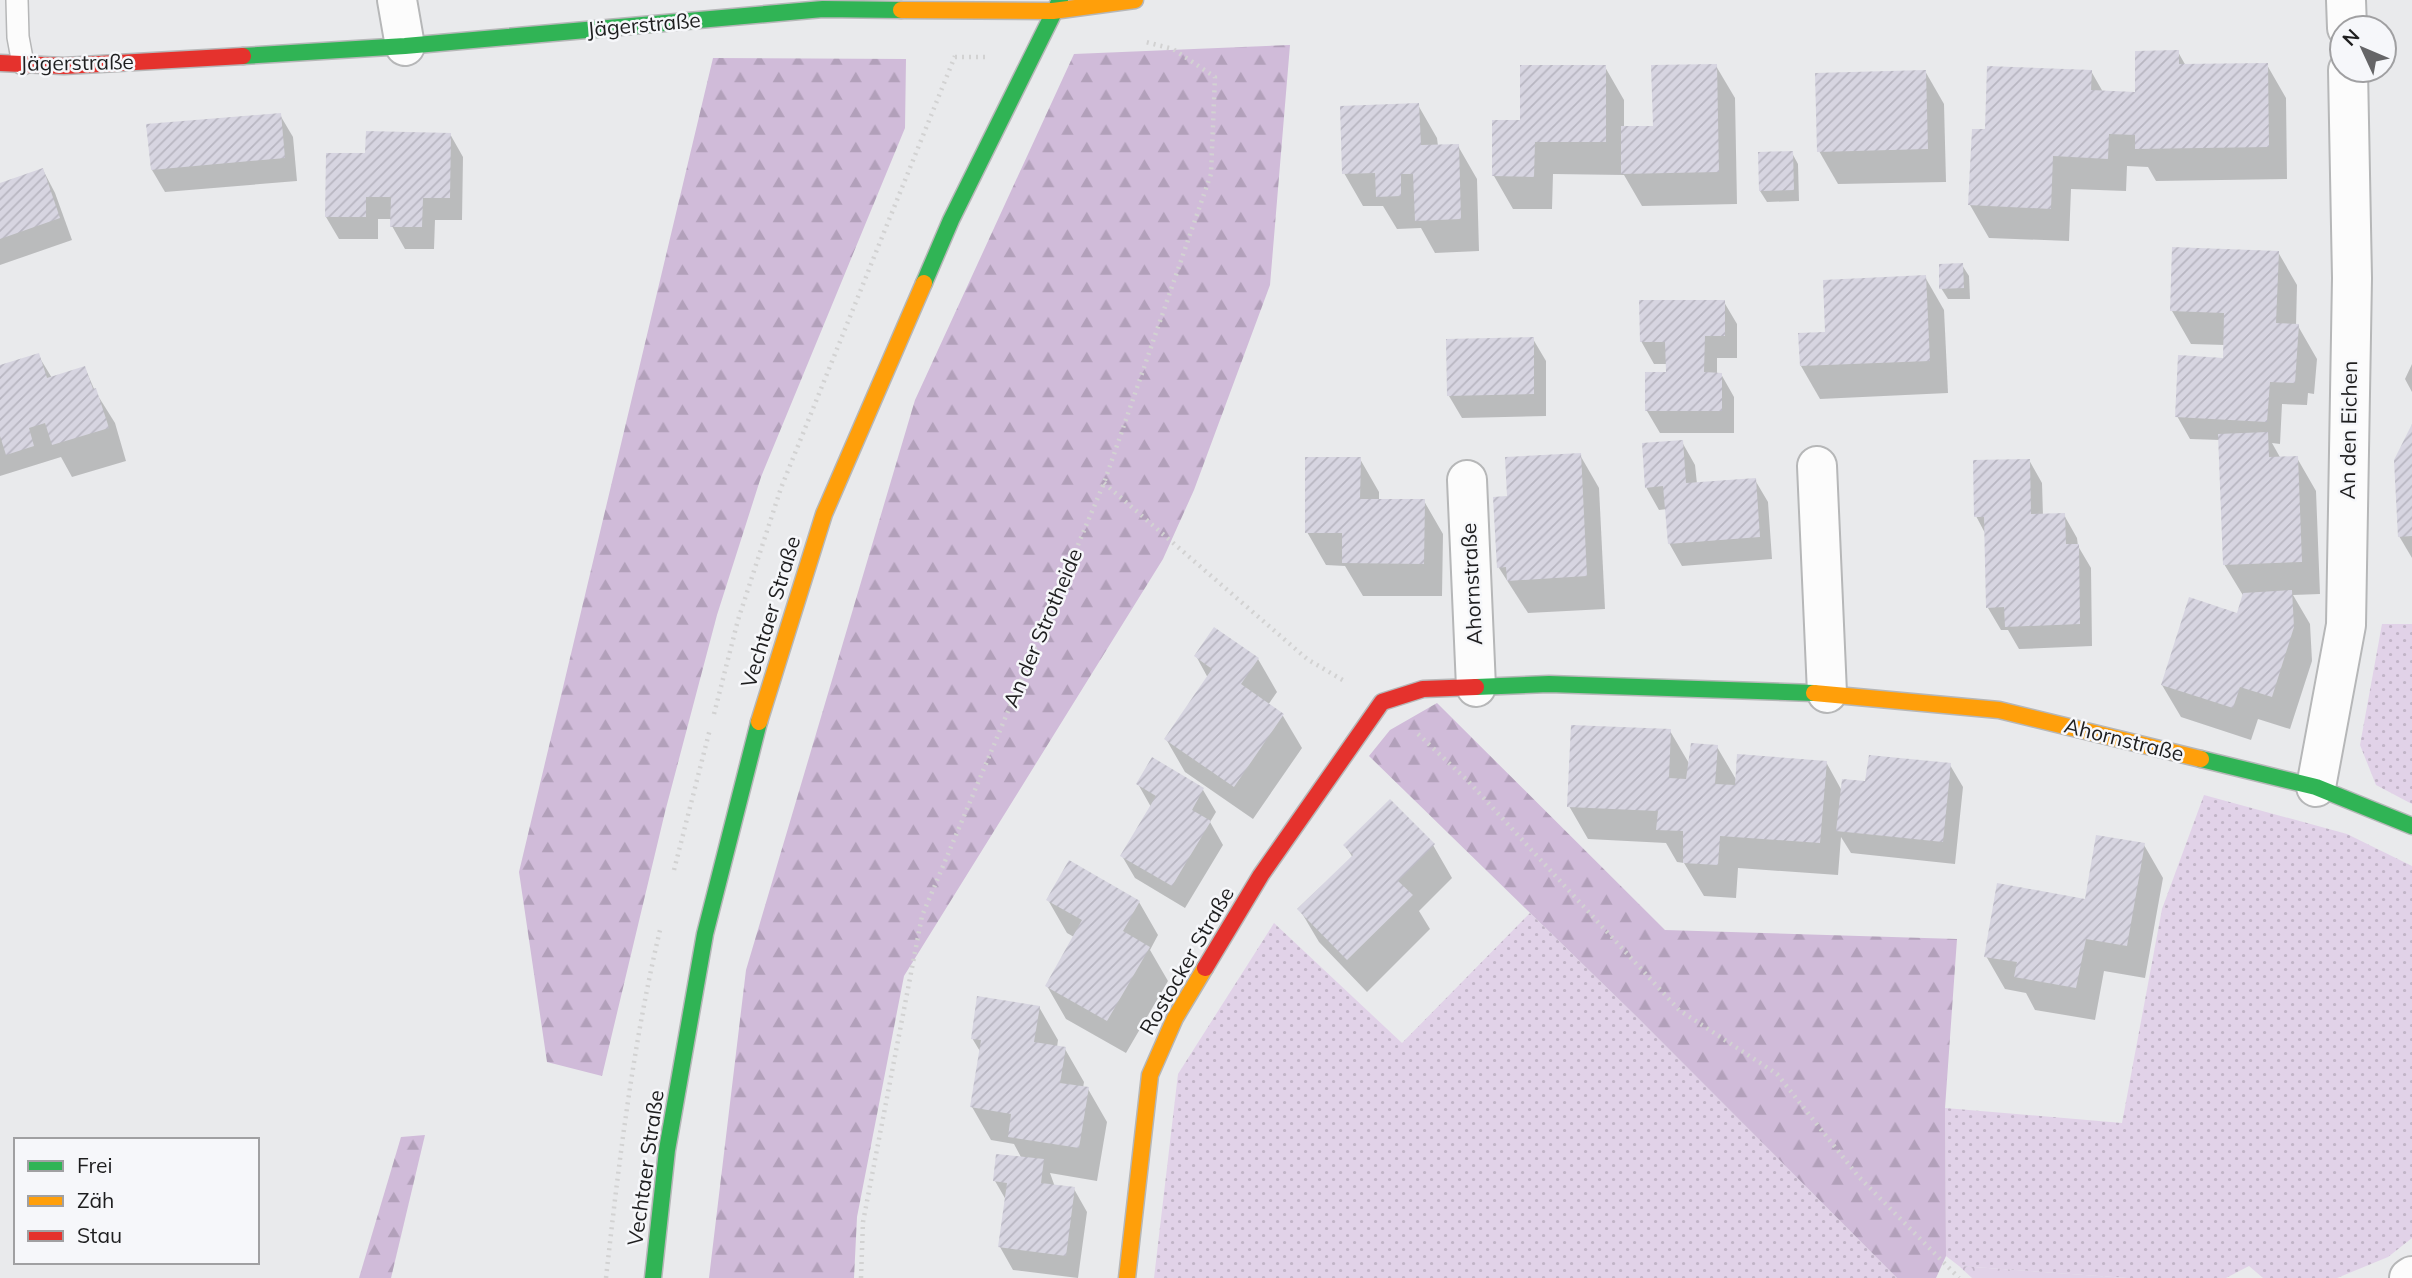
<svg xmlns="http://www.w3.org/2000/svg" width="2412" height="1278" viewBox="0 0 2412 1278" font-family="Mulish,sans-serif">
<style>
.grass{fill:url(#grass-dots)}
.forest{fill:url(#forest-firs)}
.park{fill:url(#park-crowns)}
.shadow{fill:#0003}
.building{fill:url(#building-hatch)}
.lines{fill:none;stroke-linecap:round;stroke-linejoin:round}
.lane-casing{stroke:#b6b7b8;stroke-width:24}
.street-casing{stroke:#b6b7b8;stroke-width:42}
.fast-casing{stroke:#b6b7b8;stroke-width:19}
.slow-casing{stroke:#b6b7b8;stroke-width:19}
.jam-casing{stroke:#b6b7b8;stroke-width:19}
.path{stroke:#d2d2d2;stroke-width:4.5;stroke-dasharray:2 5;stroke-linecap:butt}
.lane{stroke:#fcfcfc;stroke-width:21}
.street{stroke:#fcfcfc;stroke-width:38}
.fast{stroke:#30b455;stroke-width:16}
.slow{stroke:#ff9f0a;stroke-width:16}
.jam{stroke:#e5322d;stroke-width:16}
.labels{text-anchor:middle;stroke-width:5;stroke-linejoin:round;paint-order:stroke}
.street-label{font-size:21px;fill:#1e1e1f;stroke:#f6f7fa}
</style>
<defs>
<pattern id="grass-dots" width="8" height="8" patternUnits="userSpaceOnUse" patternTransform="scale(1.75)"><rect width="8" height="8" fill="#e1d2e8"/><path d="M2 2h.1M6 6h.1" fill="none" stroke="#c1b4c7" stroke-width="1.8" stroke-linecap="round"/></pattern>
<pattern id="forest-firs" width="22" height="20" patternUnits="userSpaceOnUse" patternTransform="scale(1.75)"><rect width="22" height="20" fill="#d0bbd9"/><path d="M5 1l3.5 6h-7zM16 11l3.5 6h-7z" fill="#b2a0ba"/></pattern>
<pattern id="park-crowns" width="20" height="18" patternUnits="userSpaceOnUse" patternTransform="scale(1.75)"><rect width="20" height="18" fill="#e1d2e8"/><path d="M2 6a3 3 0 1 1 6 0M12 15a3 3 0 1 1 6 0" fill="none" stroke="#c1b4c7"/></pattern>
<pattern id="building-hatch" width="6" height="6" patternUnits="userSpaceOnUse" patternTransform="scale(1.75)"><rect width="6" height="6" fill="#d7d5e1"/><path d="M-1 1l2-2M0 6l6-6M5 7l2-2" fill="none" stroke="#b8b6c1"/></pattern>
</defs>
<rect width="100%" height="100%" fill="#e9eaec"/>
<!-- grass -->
<g class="grass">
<path d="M2382,624H2412V804L2376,785L2360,745Z"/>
<path d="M2204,795L2347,834L2412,866V1238L2388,1257L2337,1278H2263L2249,1266L2226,1278H2127L1959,1266L1946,1256L1945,1108L2122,1123L2162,909Z"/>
<path d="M1530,913L1637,1017L1897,1278H1154L1178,1074L1274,923L1402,1043Z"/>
</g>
<!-- forest -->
<g class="forest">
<path d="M1290,45L1270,285L1194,490L1163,559L904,976L857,1217L854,1278H709L746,970L915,400L1074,54Z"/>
<path d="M713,58L906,59L905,128L761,477L717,615L665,812L602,1076L547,1062L519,872Z"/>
<path d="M1437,703L1665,930L1957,939L1945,1108L1946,1256L1936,1278H1897L1637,1017L1369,756L1390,730Z"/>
<path d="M425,1135L391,1278H359L401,1137Z"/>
</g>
<!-- park -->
<path class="park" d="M1959,1266L2127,1278H1972Z"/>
<!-- shadow -->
<g class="shadow">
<path d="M2178,52L2186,66L2267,65L2286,98L2287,179L2156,181L2148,167L2127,166L2126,191L2071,189L2069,241L1989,238L1970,205L1987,131L2091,71L2103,92L2136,94Z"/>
<path d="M1716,66L1735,98L1737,204L1642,206L1624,175L1553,174L1552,209H1513L1494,176L1522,122L1605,67L1624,100V128L1654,127Z"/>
<path d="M1925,71L1944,104L1946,182L1838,184L1819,151Z"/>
<path d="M1418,105L1437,138L1438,146H1458L1477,179L1479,251L1435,253L1421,228L1397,229L1383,206H1363L1344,173Z"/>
<path d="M280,115L293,137L297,181L165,192L152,170L148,126Z"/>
<path d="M450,134L463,157L462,220H435L434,249H405L392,226V219H378V239H339L326,217L367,155Z"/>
<path d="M1792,153L1798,164L1799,201L1767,202L1760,191Z"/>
<path d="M43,170L55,193L72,240L0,265V185Z"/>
<path d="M2278,252L2297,285L2296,326H2298L2317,359L2314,394L2308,393L2307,405L2282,404L2280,444L2272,443L2281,459L2297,458L2316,491L2320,594L2293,595L2310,624L2312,661L2290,729L2258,719L2251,740L2181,717L2162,685L2238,616L2244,597L2224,564L2220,440L2190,439L2177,416L2224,359L2225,345L2191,344L2172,311Z"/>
<path d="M1962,265L1969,276L1970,299H1948L1941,288Z"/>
<path d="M1925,277L1944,310L1948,393L1820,399L1801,366L1827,334Z"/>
<path d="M1724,302L1737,324V358H1717V374H1721L1734,397V433H1660L1647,411L1668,374L1667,364H1654L1641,341Z"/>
<path d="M1533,339L1546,361V416L1462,418L1449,396Z"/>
<path d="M38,355L52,378L85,368L95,391L115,423L126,461L72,477L61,457L0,476V367Z"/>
<path d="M2412,364V392L2405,379Z"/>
<path d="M2412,428V558L2399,536Z"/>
<path d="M1682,442L1695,465L1697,484L1755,480L1768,502L1772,559L1682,566L1669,543L1667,509L1659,510L1646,487Z"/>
<path d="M1580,455L1599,488L1605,609L1528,613L1499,568L1509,497Z"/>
<path d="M1360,459L1379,492V501H1424L1443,534L1442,596H1363L1345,566L1326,565L1307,532Z"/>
<path d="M2029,460L2042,483L2043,516L2064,515L2077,538L2078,546L2091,568L2092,646L2019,649L2008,630H2001L1988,608L1986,535L1976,516Z"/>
<path d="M1196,656L1258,659L1277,692L1268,705L1283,716L1302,748L1253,819L1185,772L1166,739L1208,678Z"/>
<path d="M1670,731L1690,765L1717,747L1737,781L1826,762L1842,791L1950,765L1963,787L1955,864L1851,853L1841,837L1838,875L1738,868L1736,898L1704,896L1684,863L1677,862L1666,843L1588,839L1569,806Z"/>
<path d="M1138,784L1203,790L1216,812L1210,822L1223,845L1185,908L1135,878L1122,856L1151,807Z"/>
<path d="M1345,845H1433L1452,878L1419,911L1430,929L1367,992L1319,942L1300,910L1353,858Z"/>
<path d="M2144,845L2163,878L2145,978L2104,971L2095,1020L2035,1010L2026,993L2005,989L1986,956L2086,901Z"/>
<path d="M1048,900L1139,902L1158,935L1150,950L1168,981L1126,1053L1066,1019L1047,986L1074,937L1067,933Z"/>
<path d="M1039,1007L1058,1040L1057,1047L1065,1049L1084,1082L1083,1088L1088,1089L1107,1122L1097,1181L1050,1173L1055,1187L1074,1189L1087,1212L1078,1278L1013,1270L1000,1247L1006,1200L995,1181L1022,1159L1014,1144L991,1140L972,1107L981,1053L972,1038Z"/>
</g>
<!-- building -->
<g class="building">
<path d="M2179,50V64L2268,63L2269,147L2135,149V135L2109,134L2108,159L2053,156L2051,209L1968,205L1972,129H1985L1987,66L2092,70L2091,90L2135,92V51Z"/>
<path d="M1717,64L1719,172L1621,174V126H1653L1651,65Z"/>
<path d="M1520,65H1606V142H1535L1534,177L1492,176V120H1520Z"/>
<path d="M1926,70L1928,149L1817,152L1815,73Z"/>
<path d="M1419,103L1421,145L1459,144L1461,219L1415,221L1413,174H1401V196L1376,197L1375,173L1342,174L1340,106Z"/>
<path d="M281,113L285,158L151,170L146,124Z"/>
<path d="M366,131L451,133L450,198H423L422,227H390L391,197H366V217H325L326,153H365Z"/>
<path d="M1793,151L1794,190L1759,191L1758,152Z"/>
<path d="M43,168L60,218L0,239V183Z"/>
<path d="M2172,247L2279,251L2276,323L2299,324L2295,383L2270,382L2267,422L2175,417L2178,355L2223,358L2224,313L2170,311Z"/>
<path d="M1963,263L1964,288L1939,289V264Z"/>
<path d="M1926,275L1930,361L1800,366L1798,333L1825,332L1823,280Z"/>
<path d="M1639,300H1725V336H1705L1704,372L1722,373V411H1645V372H1666L1665,342H1640Z"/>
<path d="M1534,337V394L1447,396L1446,339Z"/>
<path d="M39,353L47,378L85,366L93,389L96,388L109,428L52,445L45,423L29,428L34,446L6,455L0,436V365Z"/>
<path d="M2412,424V536L2398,537L2394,460Z"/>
<path d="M2268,432L2269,457L2298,456L2302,562L2223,565L2218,434Z"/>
<path d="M1683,440L1686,483L1756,478L1760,537L1668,544L1663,486L1645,488L1642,443Z"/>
<path d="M1581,453L1587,576L1507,581L1506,567L1497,568L1493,497L1507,496L1505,457Z"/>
<path d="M1305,457H1361L1360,499H1425L1424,564L1342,563V533H1305Z"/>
<path d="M2030,459L2031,514L2065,513L2066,544H2079L2080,624L2005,627L2004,607L1986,608L1984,517H1974L1973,460Z"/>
<path d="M2292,590L2294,627L2272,697L2240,687L2233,708L2161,685L2189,597L2237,613L2243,593Z"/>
<path d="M1214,627L1259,658L1241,684L1284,714L1234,787L1164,739L1212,669L1194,656Z"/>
<path d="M1571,725L1671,729L1669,778L1686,779L1691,743L1718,745L1715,784L1735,785L1737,754L1827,761L1820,843L1720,836L1718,865L1683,863V831L1656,830L1658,811L1567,807Z"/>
<path d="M1869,755L1951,763L1943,842L1836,831L1842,779L1865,781Z"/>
<path d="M1152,757L1204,788L1192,810L1211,821L1172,886L1120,856L1156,796L1136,784Z"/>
<path d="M1390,799L1435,844L1398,881L1413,895L1347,960L1297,909L1353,855L1343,845Z"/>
<path d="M2096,835L2145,843L2127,946L2086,939L2076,988L2014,977L2017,962L1984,957L1997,883L2085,899Z"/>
<path d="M1069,860L1140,901L1123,931L1150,947L1107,1021L1045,986L1082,920L1046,900Z"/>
<path d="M977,996L1040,1006L1034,1042L1066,1047L1060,1083L1089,1087L1079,1148L1008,1137L1011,1114L970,1107L981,1040L971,1039Z"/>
<path d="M996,1154L1044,1159L1041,1183L1075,1187L1066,1256L998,1247L1007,1183L993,1181Z"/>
</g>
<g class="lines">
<!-- lane casing -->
<g class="lane-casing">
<path id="lane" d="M17,0L18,37L23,64"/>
</g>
<!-- street casing -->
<g class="street-casing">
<g id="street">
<path d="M397,0L405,46"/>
<path d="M2346,0L2347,28"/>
<path d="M1817,466L1827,693"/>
<path d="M1467,480L1476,687"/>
<path d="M2316,787L2346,625L2352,278L2348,70"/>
<path d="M2409,1278L2412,1276"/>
</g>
</g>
<!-- fast casing -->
<g class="fast-casing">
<g id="fast">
<path d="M243,56L405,46L823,9L901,10"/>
<path d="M924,283L951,220L1060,0"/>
<path d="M1476,687L1549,684L1814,693"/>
<path d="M2201,759L2316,787L2412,826"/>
<path d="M653,1278L667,1150L705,934L759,722"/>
</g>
</g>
<!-- slow casing -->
<g class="slow-casing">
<g id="slow">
<path d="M901,10L1053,11L1135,0"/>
<path d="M1814,693L1999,710L2201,759"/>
<path d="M759,722L824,514L924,283"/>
<path d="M1127,1278L1150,1075L1175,1018L1205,968"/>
</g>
</g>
<!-- jam casing -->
<g class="jam-casing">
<g id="jam">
<path d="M0,63L64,66L243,56"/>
<path d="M1205,968L1261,875L1382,702L1423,689L1476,687"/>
</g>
</g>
<!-- path -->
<g class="path">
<path d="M955,57H986"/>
<path d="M1104,483L1307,659L1346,682"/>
<path d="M714,714L738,620L781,488L955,56"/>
<path d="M1418,734L1468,781L1679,1010L1777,1074L1858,1176L1959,1278"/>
<path d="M674,870L710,729"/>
<path d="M606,1278C619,1161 633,1044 660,930"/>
<path d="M861,1278L863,1222L922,916L1104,483L1211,174L1215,77L1173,49L1146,42"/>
</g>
<!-- lane -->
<use href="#lane" class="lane"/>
<!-- street -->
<use href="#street" class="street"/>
<!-- fast -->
<use href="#fast" class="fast"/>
<!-- slow -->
<use href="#slow" class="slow"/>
<!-- jam -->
<use href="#jam" class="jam"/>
</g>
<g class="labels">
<!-- street labels -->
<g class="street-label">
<text transform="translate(644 25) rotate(-5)" y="7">Jägerstraße</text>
<text transform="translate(77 63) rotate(-1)" y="7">Jägerstraße</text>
<text transform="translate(2349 430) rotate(-89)" y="7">An den Eichen</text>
<text transform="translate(1472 584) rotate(-93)" y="7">Ahornstraße</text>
<text transform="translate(771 612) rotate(-73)" y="7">Vechtaer Straße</text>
<text transform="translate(1043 628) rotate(-67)" y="7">An der Strotheide</text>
<text transform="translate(2124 740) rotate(14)" y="7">Ahornstraße</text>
<text transform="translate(1187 961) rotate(-60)" y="7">Rostocker Straße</text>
<text transform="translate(646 1168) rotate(-82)" y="7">Vechtaer Straße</text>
</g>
</g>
<!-- legend -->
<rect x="14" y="1138" width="245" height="126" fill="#f6f7fa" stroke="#a0a0a2" stroke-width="2"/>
<rect x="28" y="1161" width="35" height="10" fill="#30b455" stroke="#a0a0a2" stroke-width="2"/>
<text x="77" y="1173" font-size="21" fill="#1e1e1f">Frei</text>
<rect x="28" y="1196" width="35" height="10" fill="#ff9f0a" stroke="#a0a0a2" stroke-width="2"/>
<text x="77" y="1208" font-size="21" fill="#1e1e1f">Zäh</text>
<rect x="28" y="1231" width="35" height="10" fill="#e5322d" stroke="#a0a0a2" stroke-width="2"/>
<text x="77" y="1243" font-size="21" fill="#1e1e1f">Stau</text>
<!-- north arrow -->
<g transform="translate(2363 49) rotate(314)"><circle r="33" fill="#f6f7fa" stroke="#a0a0a2" stroke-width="2"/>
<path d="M0-5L12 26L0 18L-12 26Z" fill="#656567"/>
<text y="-10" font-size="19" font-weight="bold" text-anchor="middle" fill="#1e1e1f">N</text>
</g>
</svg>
